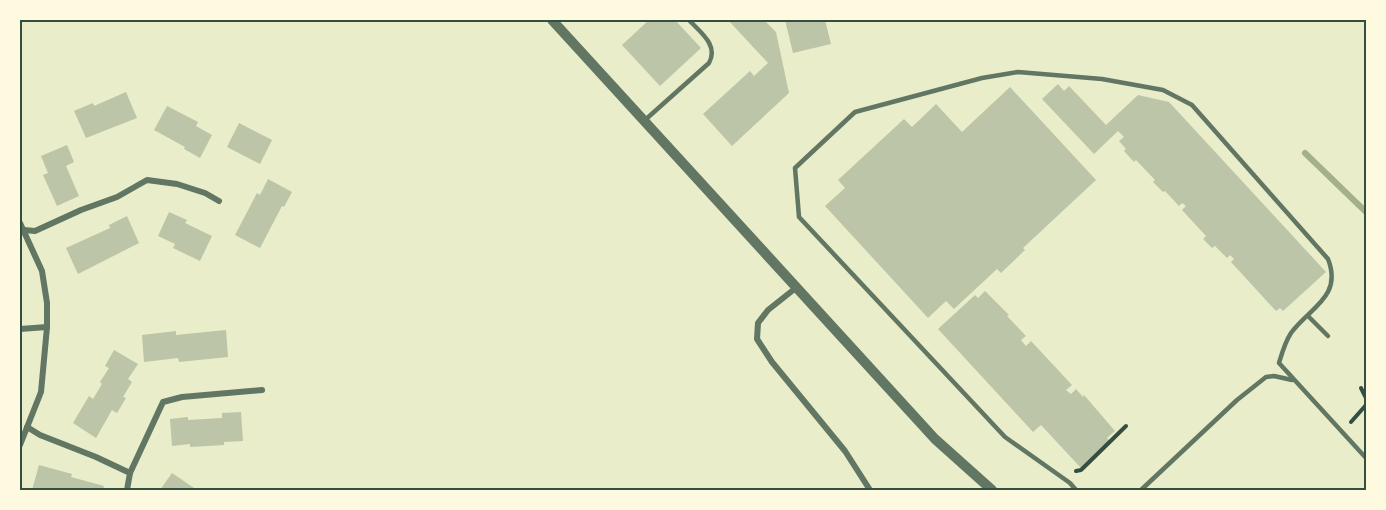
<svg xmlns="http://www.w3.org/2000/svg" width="1386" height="510" viewBox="0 0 1386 510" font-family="Karla,sans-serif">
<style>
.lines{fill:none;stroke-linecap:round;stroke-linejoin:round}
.stream{stroke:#a3b18a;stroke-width:6}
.building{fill:#bcc5a7}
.path{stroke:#344e41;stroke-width:4}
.service{stroke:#617663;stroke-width:4.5}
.minor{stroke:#617663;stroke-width:6}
.tertiary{stroke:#617663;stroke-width:10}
.neatline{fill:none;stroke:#344e41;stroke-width:2}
</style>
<rect width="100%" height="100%" fill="#e9edc9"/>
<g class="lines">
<!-- stream -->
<path class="stream" d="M1305,153L1366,212"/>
</g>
<!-- building -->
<g class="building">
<path d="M649,20H675L701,48L660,86L622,45Z"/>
<path d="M728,20H764L776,32L789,93L732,146L703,114L750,71L754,76L768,63Z"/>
<path d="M785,20H825L831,44L793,53Z"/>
<path d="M1058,84L1064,91L1069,86L1106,125L1138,95L1169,102L1326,272L1283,311L1280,308L1276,311L1231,262L1234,259L1230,255L1227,258L1215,246L1212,248L1203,239L1206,236L1182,210L1186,206L1182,203L1179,206L1165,191L1163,192L1153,182L1155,180L1136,160L1134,162L1124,151L1126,149L1119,141L1124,137L1118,131L1094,154L1042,99Z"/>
<path d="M1010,87L1096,180L1023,248L1025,250L1001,273L997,269L954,309L946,301L928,318L825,206L845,188L838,180L904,119L912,127L936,104L962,132Z"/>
<path d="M126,92L137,118L86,138L74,111L93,103L94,106Z"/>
<path d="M167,106L198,122L196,126L212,135L200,158L184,149L185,147L154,130Z"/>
<path d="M239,123L272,140L260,164L227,147Z"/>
<path d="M67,145L74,162L66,166L79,196L57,206L43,175L48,173L41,156Z"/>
<path d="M268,179L292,192L284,207L282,206L260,248L235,235L257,193L260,195Z"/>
<path d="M169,212L187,220L185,223L212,236L200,261L173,248L175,244L158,236Z"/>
<path d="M127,216L139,243L78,274L66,248L110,228L109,225Z"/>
<path d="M985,291L1009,315L1007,316L1026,336L1021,340L1026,346L1031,341L1072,385L1066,390L1071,394L1076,389L1083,397L1084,395L1115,431L1107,438L1110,441L1081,468L1041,425L1033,432L938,329L975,295L978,298Z"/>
<path d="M226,330L228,357L179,362L178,358L144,362L142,335L176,331V335Z"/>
<path d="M114,350L138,364L128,379L132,382L123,397L126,398L117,413L112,410L96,438L73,423L89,396L93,399L102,384L100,382L109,368L105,366Z"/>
<path d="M241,412L243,441L224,442V445L190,447V444L172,446L170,419L188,417V420L222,418V413Z"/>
<path d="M39,465L72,474L71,477L104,486L103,490H32Z"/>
<path d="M172,473L194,488L193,490H160Z"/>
</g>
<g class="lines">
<!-- path -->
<g class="path">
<path d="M1361,388L1366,398"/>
<path d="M1351,422L1366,405"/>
<path d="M1076,471L1081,470L1126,426"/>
</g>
<!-- service -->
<g class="service">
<path d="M645,120L709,63C719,45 700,32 689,20"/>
<path d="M1308,316L1328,336"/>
<path d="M1076,490L1070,483L1005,437L799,217L795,168L855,112L982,78L1018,72L1102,79L1163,90L1192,105L1328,259C1343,297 1309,308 1291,333C1285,342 1282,353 1279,363L1366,458"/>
<path d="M1141,490L1237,400L1266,377L1274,376L1292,380"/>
</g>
<!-- minor -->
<g class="minor">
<path d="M20,223L42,271L47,303V327L41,392L20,445"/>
<path d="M24,230L35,231L81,210L117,197L147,180L177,184L205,193L219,201"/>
<path d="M797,287L768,310L758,323L757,339L772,362L845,451L870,490"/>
<path d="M20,329L47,327"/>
<path d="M27,427L40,435L96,457L130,473"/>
<path d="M127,490L130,473L163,402L182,397L262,390"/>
</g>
<!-- tertiary -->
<path class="tertiary" d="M552,20L935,439L992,490"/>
</g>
<!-- border -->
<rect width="1386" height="510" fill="none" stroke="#fefae0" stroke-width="42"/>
<rect x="21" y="21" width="1344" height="468" class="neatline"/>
</svg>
